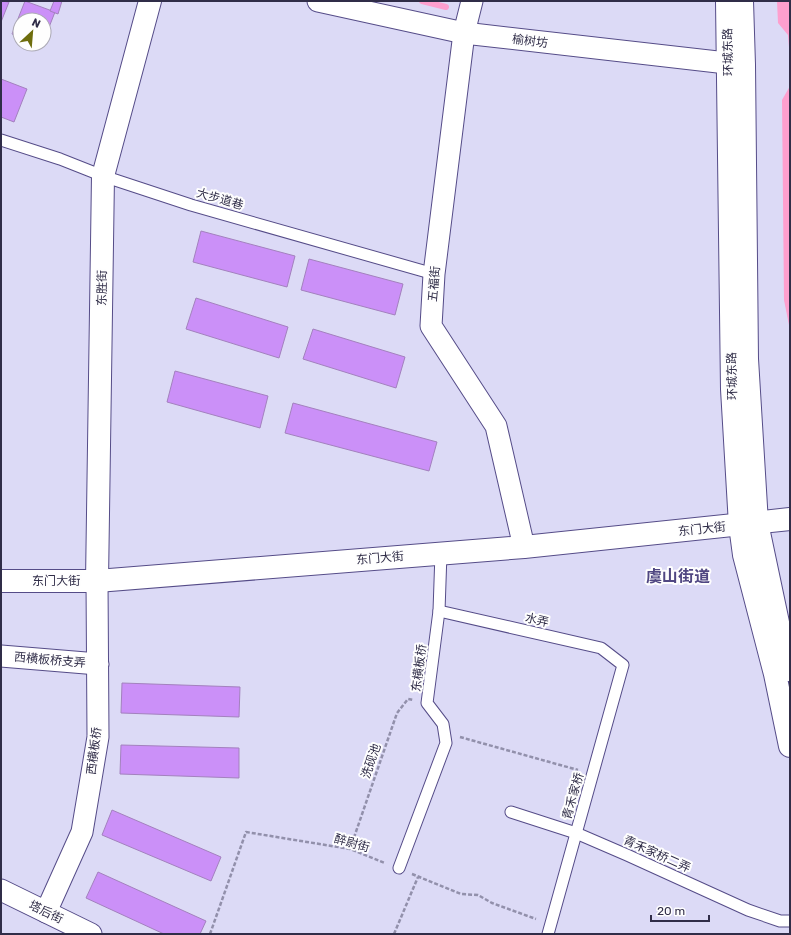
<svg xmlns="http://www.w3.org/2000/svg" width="791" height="935" viewBox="0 0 791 935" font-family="Rubik,'Noto Sans SC',sans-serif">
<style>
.water{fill:#fe9fce}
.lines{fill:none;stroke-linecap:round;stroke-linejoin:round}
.stream{stroke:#fe9fce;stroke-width:6}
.building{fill:#cb90f8;stroke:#a381be}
.service-casing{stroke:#554c88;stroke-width:13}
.minor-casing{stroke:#554c88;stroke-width:23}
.tertiary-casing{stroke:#554c88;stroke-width:24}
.secondary-casing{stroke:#554c88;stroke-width:24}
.path{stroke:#9290ab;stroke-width:2.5;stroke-dasharray:4 2;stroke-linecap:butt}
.service{stroke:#fff;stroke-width:11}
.minor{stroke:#fff;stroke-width:21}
.tertiary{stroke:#fff;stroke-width:22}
.secondary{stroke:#fff;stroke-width:22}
.labels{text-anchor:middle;stroke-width:4;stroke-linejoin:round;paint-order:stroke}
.street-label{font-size:12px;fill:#302d48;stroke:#fefefe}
.district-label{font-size:16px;font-weight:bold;fill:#504782;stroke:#fefefe}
</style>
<rect width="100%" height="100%" fill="#dcdaf6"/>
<!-- water -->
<g class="water">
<path d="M777,1H790V59L788,35L778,23Z"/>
<path d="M790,86V330L784,300L782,100Z"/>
</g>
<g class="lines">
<!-- stream -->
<path class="stream" d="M422,1L446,7"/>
</g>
<!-- building -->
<g class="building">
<path d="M1,1L9,2L1,22Z"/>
<path d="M25,1L55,12L44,40V20H20V37L12,34Z"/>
<path d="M54,1H62L58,14L50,11Z"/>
<path d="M1,79L27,89L14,122L1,117Z"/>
<path d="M201,231L295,256L287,287L193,262Z"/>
<path d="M309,259L403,284L395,315L301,290Z"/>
<path d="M196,298L288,327L279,358L186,329Z"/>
<path d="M313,329L405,357L396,388L303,359Z"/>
<path d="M175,371L268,396L260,428L167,402Z"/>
<path d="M293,403L437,442L429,471L285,433Z"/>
<path d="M122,683L240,687L239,717L121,713Z"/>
<path d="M121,745L239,748V778L120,774Z"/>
<path d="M112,810L221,857L211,881L102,835Z"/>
<path d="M98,872L206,921L200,934H164L86,898Z"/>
</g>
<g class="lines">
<!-- service casing -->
<g class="service-casing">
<g id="service">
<path d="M1,140L60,159L103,176L191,205L434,274"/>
<path d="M439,611L601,648L623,665L548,934"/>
<path d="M511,812L576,833L627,855L748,910L780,921H790"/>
<path d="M399,868L446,743L443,724L427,703L439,611L441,553"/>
</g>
</g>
<!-- minor casing -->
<g class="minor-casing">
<g id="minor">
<path d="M318,1L464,33L744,65"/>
<path d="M472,1L464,33L434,274L431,326L496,426L524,547"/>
<path d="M1,656L98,664"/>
<path d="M1,890L91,934"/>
<path d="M46,912L82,832L98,737L97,581"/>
</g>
</g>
<!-- tertiary casing -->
<g class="tertiary-casing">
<g id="tertiary">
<path d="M1,581H97L524,547L790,519"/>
<path d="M97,581L103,176L150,1"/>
</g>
</g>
<!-- secondary casing -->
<g class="secondary-casing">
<g id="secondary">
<path d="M727,1L732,389L740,525L744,555L775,674L790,746"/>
<path d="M742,1L744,65L747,359L757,523L788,670"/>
</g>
</g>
<!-- path -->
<g class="path">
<path d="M460,737L578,770"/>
<path d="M350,849L397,713L408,699L413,700"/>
<path d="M412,874L461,894L478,895L492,903L536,919"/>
<path d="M210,934L246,832L350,849L385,863"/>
<path d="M394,934L418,877"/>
</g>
<!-- service -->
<use href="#service" class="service"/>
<!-- minor -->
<use href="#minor" class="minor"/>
<!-- tertiary -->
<use href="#tertiary" class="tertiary"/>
<!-- secondary -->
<use href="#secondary" class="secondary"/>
</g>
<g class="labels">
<!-- street labels -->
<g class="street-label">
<text transform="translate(530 41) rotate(7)" y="4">榆树坊</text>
<text transform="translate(728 52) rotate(-91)" y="4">环城东路</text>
<text transform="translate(220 199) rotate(16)" y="4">大步道巷</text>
<text transform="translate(434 284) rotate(-85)" y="4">五福街</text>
<text transform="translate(102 288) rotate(-89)" y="4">东胜街</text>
<text transform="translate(732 376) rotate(-91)" y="4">环城东路</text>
<text transform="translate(702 529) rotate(-6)" y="4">东门大街</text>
<text transform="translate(380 558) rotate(-5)" y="4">东门大街</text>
<text x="56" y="585">东门大街</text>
<text transform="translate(537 620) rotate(13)" y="4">水弄</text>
<text transform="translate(50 660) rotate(5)" y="4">西横板桥支弄</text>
<text transform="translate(419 668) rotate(-83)" y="4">东横板桥</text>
<text transform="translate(94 751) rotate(-83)" y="4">西横板桥</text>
<text transform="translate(371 761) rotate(-71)" y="4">洗砚池</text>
<text transform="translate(573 796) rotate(-74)" y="4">青禾家桥</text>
<text transform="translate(352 843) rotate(16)" y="4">醉尉街</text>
<text transform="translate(657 854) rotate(24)" y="4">青禾家桥二弄</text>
<text transform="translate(46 912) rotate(26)" y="4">塔后街</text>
</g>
<!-- district labels -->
<g class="district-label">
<text x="678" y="582">虞山街道</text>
</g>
</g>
<!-- border -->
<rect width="791" height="935" fill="none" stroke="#302d48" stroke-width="4"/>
<!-- north arrow -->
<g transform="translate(32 32) rotate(26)"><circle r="19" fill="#fefefe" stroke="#acaab5"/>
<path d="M0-3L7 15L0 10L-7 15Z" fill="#6e6d0d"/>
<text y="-6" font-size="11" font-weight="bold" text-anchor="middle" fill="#302d48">N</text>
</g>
<!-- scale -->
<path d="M651 915v6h58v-6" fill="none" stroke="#302d48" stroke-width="2"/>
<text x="657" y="915" font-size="12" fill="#302d48" stroke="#fefefe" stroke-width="3" paint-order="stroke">20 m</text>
</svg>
